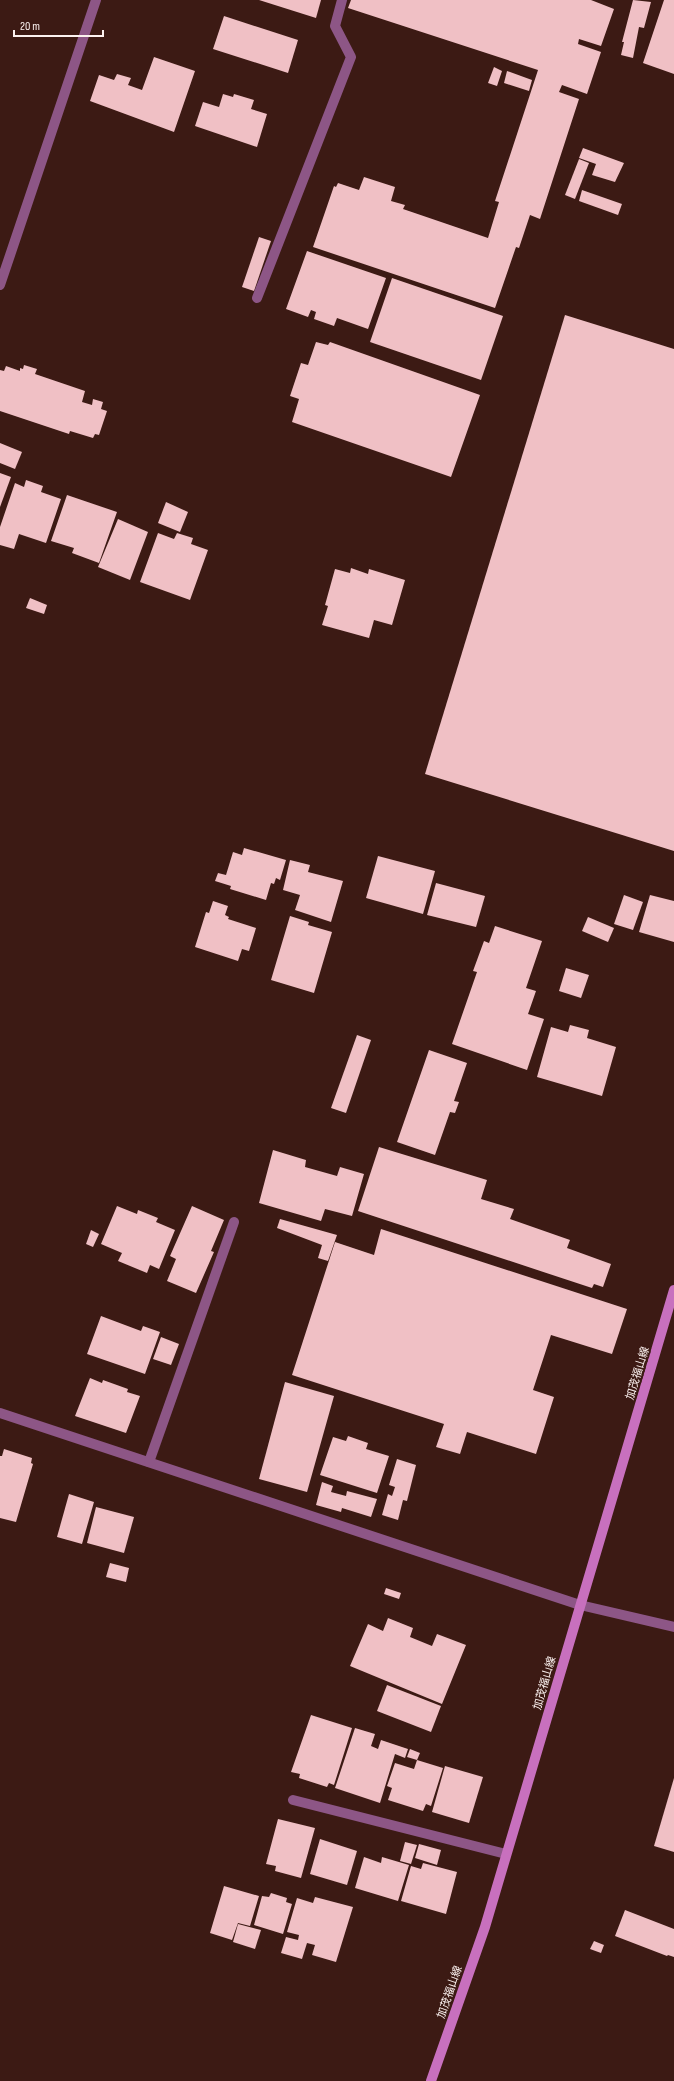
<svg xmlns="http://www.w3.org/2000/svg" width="674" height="2081" viewBox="0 0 674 2081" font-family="'Sofia Sans Condensed','Noto Sans JP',sans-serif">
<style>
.building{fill:#f0c0c5}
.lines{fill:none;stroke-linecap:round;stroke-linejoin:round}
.service{stroke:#8d5686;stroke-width:10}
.minor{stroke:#8d5686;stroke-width:10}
.secondary{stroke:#c870be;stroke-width:10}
.labels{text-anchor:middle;stroke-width:4;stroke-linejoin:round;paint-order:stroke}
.street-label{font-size:11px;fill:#fcf2f0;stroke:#3c1a14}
</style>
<rect width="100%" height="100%" fill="#3c1a14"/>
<!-- building -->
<g class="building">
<path d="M259,0H321L316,18Z"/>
<path d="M351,0H591L614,9L601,46L579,39L578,44L601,52L587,94L562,85L559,92L579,99L540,219L530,215L519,248L516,247L495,308L313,247L334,186L336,187L338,183L359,190L364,177L395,187L391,201L405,205L403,209L488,238L499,202L495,201L538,70L348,8Z"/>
<path d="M633,0L651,2L644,28L639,27L633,58L621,55L624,42H622Z"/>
<path d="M664,0H674V74L643,63Z"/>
<path d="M224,16L298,40L288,73L213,49Z"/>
<path d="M154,57L195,71L174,132L90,101L99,75L114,80L117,74L131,78L128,85L142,90Z"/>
<path d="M494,67L502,71L497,86L488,83Z"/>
<path d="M507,71L532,80L529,91L504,83Z"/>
<path d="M223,94L233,97L234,94L254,100L251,109L267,114L257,147L195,126L203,102L219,107Z"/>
<path d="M583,148L624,163L615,182L592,175L596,164L579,158Z"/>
<path d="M579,159L589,163L575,199L565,195Z"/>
<path d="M582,190L622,204L618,215L579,201Z"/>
<path d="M259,237L271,241L254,291L242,287Z"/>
<path d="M307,251L386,278L368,329L337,318L334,326L314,319L316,312L311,310L308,317L286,309Z"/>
<path d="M392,278L503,316L481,380L370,342Z"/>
<path d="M565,315L674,349V851L425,774Z"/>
<path d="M316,342L328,345L330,342L480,395L451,477L292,422L299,399L290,396L301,363L308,365Z"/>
<path d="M24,365L37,369L35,374L85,391L82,402L92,405L93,399L103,402L101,409L107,411L99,435L95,434L93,438L70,431L69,434L0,411V370L4,371L6,366L20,371V368L23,369Z"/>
<path d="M0,443L22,452L15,469L0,463Z"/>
<path d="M0,473L11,477L0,507Z"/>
<path d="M26,480L43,486L41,492L61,499L46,543L19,534L14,549L0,545V527L15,483L24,487Z"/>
<path d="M67,495L117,512L99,563L72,553L74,548L51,541Z"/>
<path d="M166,502L188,512L180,532L158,523Z"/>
<path d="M118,519L148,532L130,580L98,567Z"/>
<path d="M158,533L174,539L177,533L193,538L191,544L208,550L190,600L140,582Z"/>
<path d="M351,568L368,574L369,569L405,580L392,625L374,620L369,638L322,625L328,606L325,605L335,569L350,573Z"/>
<path d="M30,598L47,605L44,614L26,608Z"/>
<path d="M244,848L286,860L280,880L276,878L274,884L271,883L266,900L230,889L231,886L215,881L218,873L226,875L233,852L242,855Z"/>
<path d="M378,856L435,871L423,914L366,898Z"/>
<path d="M290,860L310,865L308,872L343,881L331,922L295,910L300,895L283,890Z"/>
<path d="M436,883L485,896L476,927L427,915Z"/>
<path d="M624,895L643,902L633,930L614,924Z"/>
<path d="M650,895L674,901V942L639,932Z"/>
<path d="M213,901L228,906L225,915L229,917L228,919L256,928L249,951L242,949L238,961L195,947L206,912L209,913Z"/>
<path d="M290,916L309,922L308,925L332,932L314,993L271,980Z"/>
<path d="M588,917L614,928L608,942L582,931Z"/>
<path d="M495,926L542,941L526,988L536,991L528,1014L544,1019L527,1070L452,1044L477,972L473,971L484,941L489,943Z"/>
<path d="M566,968L589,975L581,998L559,991Z"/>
<path d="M570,1025L589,1030L587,1038L616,1047L602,1096L537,1077L551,1027L568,1032Z"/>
<path d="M357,1035L371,1040L346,1113L331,1108Z"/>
<path d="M429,1050L467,1063L454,1101L459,1102L455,1113L450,1112L435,1155L397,1142Z"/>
<path d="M379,1147L487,1180L481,1199L514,1209L510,1219L570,1240L567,1248L611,1264L603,1287L594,1284L592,1288L358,1211Z"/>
<path d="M273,1150L306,1160L305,1167L337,1176L340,1167L364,1174L352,1216L325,1209L321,1221L259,1203Z"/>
<path d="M117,1206L137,1214L138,1210L158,1218L156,1222L175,1230L159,1269L150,1265L147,1273L118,1261L122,1253L101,1244Z"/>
<path d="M192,1206L224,1220L211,1251L214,1252L196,1293L167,1281L176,1259L170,1256Z"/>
<path d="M280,1219L337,1235L328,1261L318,1258L322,1245L277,1228Z"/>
<path d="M381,1229L627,1309L612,1354L551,1335L533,1390L554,1397L536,1454L467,1432L460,1454L436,1447L444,1424L292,1375L335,1242L374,1255Z"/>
<path d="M91,1230L99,1234L93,1247L86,1244Z"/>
<path d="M101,1316L141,1331L143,1326L160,1332L145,1374L87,1354Z"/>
<path d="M161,1337L179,1344L171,1365L153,1359Z"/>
<path d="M90,1378L102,1383L103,1380L128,1389L127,1392L140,1396L126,1433L75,1416Z"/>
<path d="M285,1382L334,1396L307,1492L259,1479Z"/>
<path d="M348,1436L368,1443L366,1449L389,1456L377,1493L320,1475L333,1437L346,1441Z"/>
<path d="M4,1449L32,1458L31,1463L33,1464L16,1522L0,1518V1456H2Z"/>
<path d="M397,1459L416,1465L407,1501L403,1500L398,1520L382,1515L388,1494L392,1496L395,1487L389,1485Z"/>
<path d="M322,1482L333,1486L331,1492L346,1496L347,1491L377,1499L371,1517L342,1508L341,1512L316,1505Z"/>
<path d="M69,1494L94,1502L82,1544L57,1537Z"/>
<path d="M96,1507L134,1517L124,1553L87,1543Z"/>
<path d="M110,1563L129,1568L126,1582L106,1577Z"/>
<path d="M386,1588L401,1593L399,1599L384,1594Z"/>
<path d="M388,1618L413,1628L410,1637L432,1646L437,1634L466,1645L442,1704L350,1666L368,1624L383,1631Z"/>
<path d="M387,1685L441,1706L431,1732L377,1711Z"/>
<path d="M311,1715L352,1728L334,1785L329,1783L327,1787L299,1778L300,1774L291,1772Z"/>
<path d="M355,1728L375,1734L371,1746L378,1749L381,1740L408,1749L405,1758L395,1754L380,1803L335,1788Z"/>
<path d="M410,1749L420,1753L417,1760L407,1757Z"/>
<path d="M417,1760L443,1768L431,1806L426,1804L423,1811L388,1800L392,1788L387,1786L395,1763L414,1769Z"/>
<path d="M445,1766L483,1777L469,1823L432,1812Z"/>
<path d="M674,1778V1852L654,1846Z"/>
<path d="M278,1819L315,1828L301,1878L275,1871L276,1866L266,1864Z"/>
<path d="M320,1839L357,1851L347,1885L310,1874Z"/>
<path d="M405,1842L417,1845L411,1864L400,1861Z"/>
<path d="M419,1844L441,1850L437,1865L415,1858Z"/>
<path d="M364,1857L381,1863L382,1857L409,1865L398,1901L355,1888Z"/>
<path d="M423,1863L457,1872L446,1914L401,1901L411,1866L421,1869Z"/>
<path d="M224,1886L259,1896L250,1926L238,1923L232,1940L210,1933Z"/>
<path d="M271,1893L287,1898L286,1902L292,1904L283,1934L254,1925L262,1896L269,1897Z"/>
<path d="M315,1897L353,1907L336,1962L312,1955L315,1945L307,1943L302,1959L281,1953L286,1937L298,1940L299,1935L287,1932L297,1898L313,1903Z"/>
<path d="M625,1910L674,1929V1957L668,1955L667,1956L615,1936Z"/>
<path d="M238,1924L261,1930L255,1949L233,1942Z"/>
<path d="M594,1941L604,1945L601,1953L590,1949Z"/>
</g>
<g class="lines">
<!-- service -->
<path class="service" d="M257,298L351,57L335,26L342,0"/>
<!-- minor -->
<g class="minor">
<path d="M0,285L96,0"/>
<path d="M0,1413L580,1605L674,1627"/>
<path d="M149,1462L234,1222"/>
<path d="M293,1800L506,1854"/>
</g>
<!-- secondary -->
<path class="secondary" d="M431,2081L485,1927L674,1290"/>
</g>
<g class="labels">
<!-- street labels -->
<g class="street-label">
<text transform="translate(637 1373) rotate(-73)" y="4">加茂福山線</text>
<text transform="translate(544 1683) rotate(-74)" y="4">加茂福山線</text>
<text transform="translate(449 1992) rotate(-71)" y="4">加茂福山線</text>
</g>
</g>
<!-- scale -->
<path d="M14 30v6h89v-6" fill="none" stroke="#fcf2f0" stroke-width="2"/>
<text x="20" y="30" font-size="12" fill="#fcf2f0" stroke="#3c1a14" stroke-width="3" paint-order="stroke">20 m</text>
</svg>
